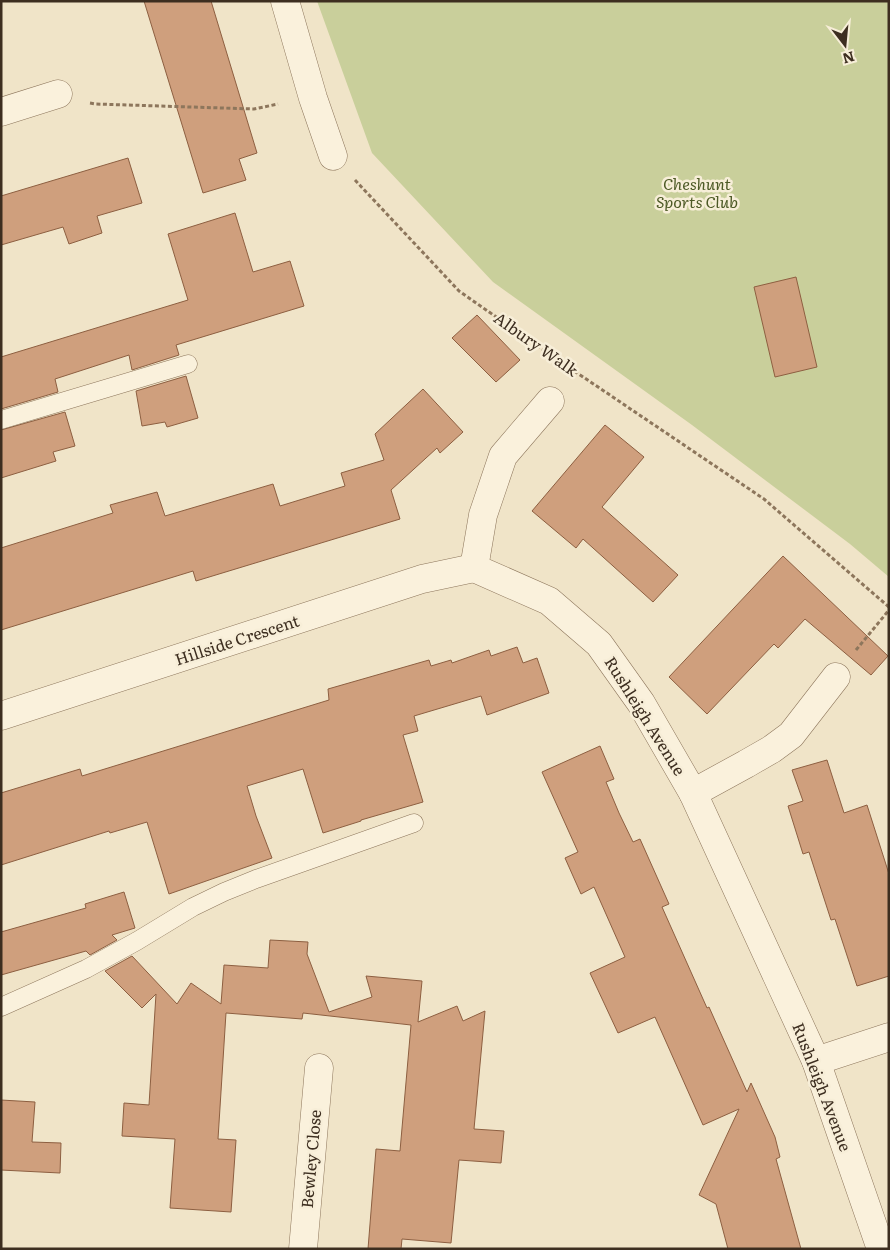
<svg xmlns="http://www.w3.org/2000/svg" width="890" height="1250" viewBox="0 0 890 1250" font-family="Literata,serif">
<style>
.park{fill:#c9cf9b}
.building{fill:#cf9f7d;stroke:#8d5f41}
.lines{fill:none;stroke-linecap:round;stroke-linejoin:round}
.lane-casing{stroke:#8d765c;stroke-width:19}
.street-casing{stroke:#8d765c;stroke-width:29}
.path{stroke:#8d765c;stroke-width:3;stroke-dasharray:4 2.5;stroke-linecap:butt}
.lane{stroke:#faf1dc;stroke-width:18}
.street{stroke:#faf1dc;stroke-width:28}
.labels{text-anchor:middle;stroke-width:5;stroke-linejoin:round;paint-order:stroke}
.park-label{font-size:16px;font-style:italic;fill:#4d5a26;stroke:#f7eed8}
.street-label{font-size:16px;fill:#3d2e20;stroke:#f7eed8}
</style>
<rect width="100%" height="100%" fill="#f0e4c8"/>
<!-- park -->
<path class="park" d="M317,1H889V577L850,544L692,425L493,282L372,153Z"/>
<!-- building -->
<g class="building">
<path d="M144,1H211L257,153L239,159L246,180L203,193Z"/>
<path d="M128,158L142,203L97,216L102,233L69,244L63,227L1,245V196Z"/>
<path d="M235,213L253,272L290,261L304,306L176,345L179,355L132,370L129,355L55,379L58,392L1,409V357L188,300L168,234Z"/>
<path d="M796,277L817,367L775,377L754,287Z"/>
<path d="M477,315L520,360L496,382L452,338Z"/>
<path d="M186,376L198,418L167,427L165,422L142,426L136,391Z"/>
<path d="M423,389L463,432L440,453L437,448L391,490L400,519L196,581L193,571L1,630V548L113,513L110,505L157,492L165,516L273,484L280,506L345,486L341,473L384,460L375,434Z"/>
<path d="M65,412L75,446L53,452L56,461L1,478V430Z"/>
<path d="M605,425L644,457L602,507L678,575L653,602L583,539L576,548L532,511Z"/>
<path d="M783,556L888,656L871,675L805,619L778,648L774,644L707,714L669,677Z"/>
<path d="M517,647L523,663L537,658L549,693L487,715L481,696L414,716L418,731L403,735L423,802L361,820V821L323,833L303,769L247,786L256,816L272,858L169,894L147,822L110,833L109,831L1,865V793L80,769L82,776L329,700L328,689L429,660L431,666L451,660L452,663L489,650L491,656Z"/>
<path d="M600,746L614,779L606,782L619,813L633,842L640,839L669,904L662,907L707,1008L709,1007L747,1092L751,1083L775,1137L780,1157L776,1159L801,1249H728L716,1204L699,1195L739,1109L703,1125L655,1017L618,1033L590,973L625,957L594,887L581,894L565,858L578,852L542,772Z"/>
<path d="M827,760L844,813L867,805L889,874V976L857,986L835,919L831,920L809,852L803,854L788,806L803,801L792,770Z"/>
<path d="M124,892L135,928L112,935L117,940L90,955L86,951L1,975V932L86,908L85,904Z"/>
<path d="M270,940L308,942L307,954L329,1012L372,997L366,976L422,981L418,1022L457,1006L463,1021L485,1011L474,1129L504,1131L501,1163L459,1160L451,1243L402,1239L401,1249H368L376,1149L400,1151L411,1025L303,1013L302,1019L226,1013L218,1139L236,1140L231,1212L170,1208L175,1139L122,1136L124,1103L149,1105L156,994L142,1008L105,971L132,956L177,1004L191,983L221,1004L224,965L268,968Z"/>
<path d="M1,1100L35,1102L32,1142L61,1143L60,1173L1,1170Z"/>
</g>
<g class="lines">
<!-- lane casing -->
<g class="lane-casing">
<g id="lane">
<path d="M1,420L188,364"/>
<path d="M1,1007L86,969L137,941L193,907L224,892L256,879L414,823"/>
</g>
</g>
<!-- street casing -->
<g class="street-casing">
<g id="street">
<path d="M285,1L313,98L333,156"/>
<path d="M1,112L58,94"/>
<path d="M550,401L503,456L483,515L474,568L549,601L599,644L641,703L693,793L816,1061L881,1249"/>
<path d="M1,716L422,579L474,568"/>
<path d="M693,793L746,764L772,749L791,735L836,677"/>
<path d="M816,1061L889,1037"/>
<path d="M303,1249L319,1068"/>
</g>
</g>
<!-- path -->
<g class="path">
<path d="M90,103L96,104L254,109L278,104"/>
<path d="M355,180L459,291L555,358L764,499L889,607"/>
<path d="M856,650L889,610"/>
</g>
<!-- lane -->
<use href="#lane" class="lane"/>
<!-- street -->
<use href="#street" class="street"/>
</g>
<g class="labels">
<!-- park labels -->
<g class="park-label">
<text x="697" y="190">Cheshunt<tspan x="697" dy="18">Sports Club</tspan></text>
</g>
<!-- street labels -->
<g class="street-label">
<text transform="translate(536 344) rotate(35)" y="6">Albury Walk</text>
<text transform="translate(237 640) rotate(-18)" y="6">Hillside Crescent</text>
<text transform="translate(645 716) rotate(58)" y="6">Rushleigh Avenue</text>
<text transform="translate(822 1087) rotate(69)" y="6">Rushleigh Avenue</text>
<text transform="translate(311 1159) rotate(-85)" y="6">Bewley Close</text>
</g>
</g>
<!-- border -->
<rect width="890" height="1250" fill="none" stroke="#3d2e20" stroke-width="5"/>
<!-- north arrow -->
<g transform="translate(845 45) rotate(164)" stroke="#f7eed8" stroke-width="4" paint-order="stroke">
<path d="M0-4L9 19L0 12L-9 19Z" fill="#3d2e20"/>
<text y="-8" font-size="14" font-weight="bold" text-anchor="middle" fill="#3d2e20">N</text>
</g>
</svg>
